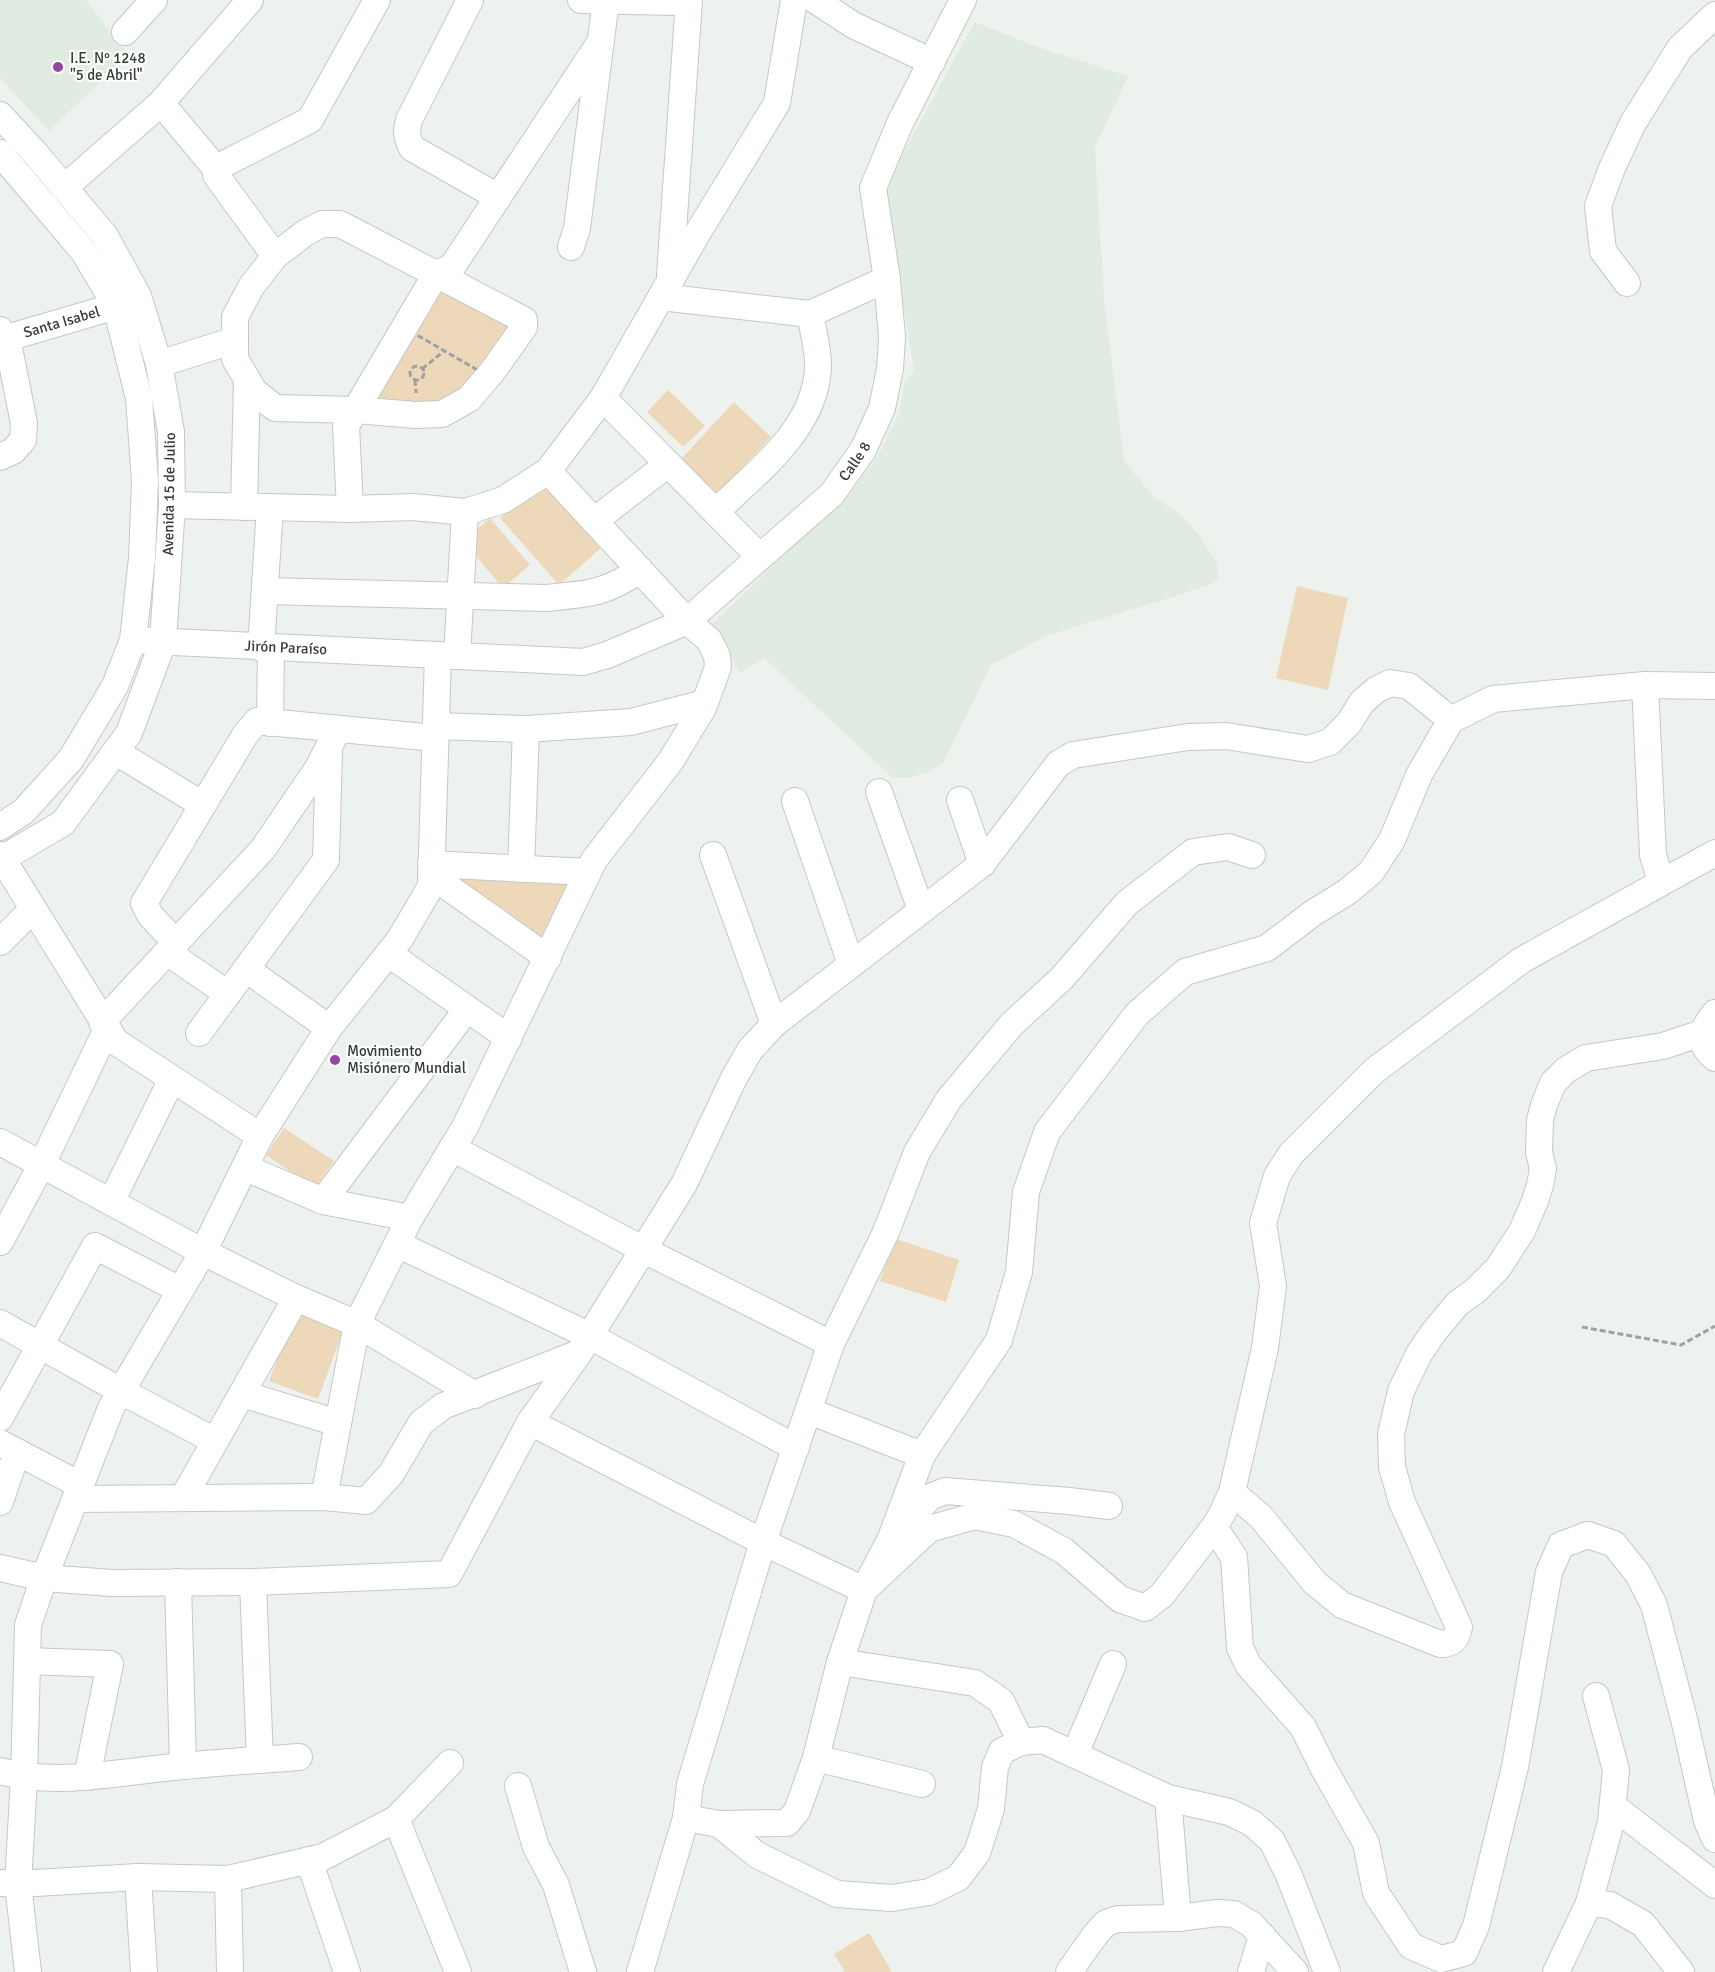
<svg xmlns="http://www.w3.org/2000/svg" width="1715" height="1972" viewBox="0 0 1715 1972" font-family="Signika,sans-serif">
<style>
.built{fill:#e0ebe1}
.green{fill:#edd8b9}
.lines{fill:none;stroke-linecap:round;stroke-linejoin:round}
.minor-casing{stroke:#c4c9c5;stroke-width:28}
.path{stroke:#9fa29f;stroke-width:3;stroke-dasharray:6 3;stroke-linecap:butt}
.minor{stroke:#fff;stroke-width:26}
.poi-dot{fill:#9941ad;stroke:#fcfffc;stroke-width:2}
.labels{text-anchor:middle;stroke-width:4.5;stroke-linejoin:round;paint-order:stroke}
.poi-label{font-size:15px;fill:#383a39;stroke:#fcfffc;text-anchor:start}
.street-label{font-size:15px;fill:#383a39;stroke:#fcfffc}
</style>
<rect width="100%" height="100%" fill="#eef2ee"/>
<!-- built -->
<g class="built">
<path d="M0,0H86L128,55L49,131L0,78Z"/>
<path d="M975,22L1040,48L1128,76L1095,148L1104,298L1124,461L1155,498L1180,514L1200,536L1217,563L1218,579L1208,585L1185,593L1046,636L991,665L943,763L928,772L909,778L892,777L764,658L740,673L712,624L856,486L882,449L900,411L904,384L914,370L885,196L893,171Z"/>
</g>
<!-- green -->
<g class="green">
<path d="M438,279L513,320L471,387L433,410L374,404Z"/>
<path d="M668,390L705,426L683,447L647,412Z"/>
<path d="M734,402L771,437L718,494L681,459Z"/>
<path d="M542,481L601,548L559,585L500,518Z"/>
<path d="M490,518L530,565L503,588L463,541Z"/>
<path d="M1297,586L1348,598L1328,690L1276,678Z"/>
<path d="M454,871L570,881L544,942L454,882Z"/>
<path d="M284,1128L334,1161L315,1188L266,1155Z"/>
<path d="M893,1238L959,1260L946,1302L880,1281Z"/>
<path d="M295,1313L343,1331L318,1399L269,1381Z"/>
<path d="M869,1933L892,1972H845L834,1954Z"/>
</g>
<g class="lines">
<!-- minor casing -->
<g class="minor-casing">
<g id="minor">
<path d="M470,0L409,120C406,131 406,137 412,148L498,197"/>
<path d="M581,0L676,2L678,0"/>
<path d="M815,0L853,25L932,62"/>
<path d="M125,32L154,0"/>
<path d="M161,103L217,170L216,175L275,256"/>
<path d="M0,115L35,153L105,236L138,296L159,364L171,432L172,505L163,642L129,733L63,823L0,860"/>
<path d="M0,153L84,252L116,306L139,398L145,481L142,558L133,640L115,686L71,759L24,811L0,827"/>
<path d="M217,170L220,166L310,120L377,0"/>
<path d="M64,188L161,103L250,0"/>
<path d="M322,224H340L524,320V327L492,372L469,399L442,414L415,415L356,410L275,408L254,391L235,359V317L251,287L275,256L305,233Z"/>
<path d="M571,247L577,228L606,0"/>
<path d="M670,275L689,0"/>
<path d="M1627,283L1603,251L1598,206L1612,168L1633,123L1680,48L1715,15"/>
<path d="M661,297L810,314"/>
<path d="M0,330L7,338L24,423L23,440L13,451L0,457"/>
<path id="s1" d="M7,338L116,306"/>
<path d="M159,364L235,340"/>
<path d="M603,398L759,556"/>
<path d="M172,505L350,509L413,507L465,512L503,500L548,471L603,398L697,234L777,103L794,0"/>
<path d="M244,507L247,380"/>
<path d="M350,509L346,426L436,274L452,267L601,41"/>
<path d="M716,512C757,471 814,431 818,369C819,351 813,331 810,314L887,279"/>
<path d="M594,521L668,464"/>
<path d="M265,591L546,598C589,594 604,594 640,570"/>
<path id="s2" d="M133,640L583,662L607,655L687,621L832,494L863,450L882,408L890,369L892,337L887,279L873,188L900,123L963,0"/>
<path d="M261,648L270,507"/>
<path d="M457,656L465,512"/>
<path d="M1645,685L1653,855L1661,882"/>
<path d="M270,723L271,648"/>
<path d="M436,726L526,729L631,722L704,703"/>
<path d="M116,752L203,805"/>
<path d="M879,792L921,910"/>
<path d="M960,800L982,864"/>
<path d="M795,801L851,964"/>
<path d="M0,855L116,1042L260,1136"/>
<path d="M713,855L774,1024"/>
<path d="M431,864L588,872"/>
<path d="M521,869L526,729"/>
<path d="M431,875L548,958"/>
<path d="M0,942L33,909"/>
<path d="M176,943L150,915L144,903L245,735L257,721L435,738"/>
<path d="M167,952L228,994"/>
<path d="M389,954L509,1038"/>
<path d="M246,969L329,1028"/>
<path d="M1715,1013C1701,1030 1696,1042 1715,1058"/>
<path d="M102,1022L263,849L318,768L338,729"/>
<path d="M199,1033L326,860L329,751"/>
<path d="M0,1142L203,1252L296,1298L357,1324L475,1395"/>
<path d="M452,1148L644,1250L831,1344"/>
<path d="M246,1168L323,1201L410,1218"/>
<path d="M323,1201L467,1009"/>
<path d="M111,1202L172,1079"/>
<path d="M0,1242L42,1164L107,1029"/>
<path d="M397,1244L590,1336L796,1448"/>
<path d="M0,1323L121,1391L215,1441"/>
<path d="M242,1394L338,1423"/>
<path d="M809,1411L922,1455"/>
<path d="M0,1418L95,1246L180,1290"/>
<path d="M530,1422L763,1542L864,1590L929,1529L975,1516L1014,1524L1064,1551L1120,1599L1145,1608L1162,1595L1214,1527L1222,1514L1232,1492L1265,1348L1273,1286L1263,1223L1277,1176L1291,1154L1374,1071L1522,960L1715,853"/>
<path d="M0,1443L80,1485"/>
<path d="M1232,1492L1261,1517L1315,1583L1342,1605L1440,1644C1453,1644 1457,1639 1459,1627L1402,1502L1392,1467L1391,1434L1401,1391L1419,1354L1433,1333L1458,1303L1474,1292L1498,1268L1522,1231L1535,1201L1540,1185L1543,1169L1539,1152L1540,1120L1544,1105L1553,1083L1566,1070L1586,1058L1663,1046L1702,1033"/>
<path d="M324,1497L357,1324L410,1218L465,1127L594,860L670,762L703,708L718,667L717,656L709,640L687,621L548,471"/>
<path d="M183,1498L296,1298"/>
<path d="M75,1499L324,1497L366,1501L391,1474L421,1423L443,1406L579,1353L684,1184L734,1078L750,1050L774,1024L982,864L1058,764L1073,755L1188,737L1226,736L1308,749L1330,742L1349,723L1362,702L1376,690L1390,683L1409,686L1451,720"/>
<path d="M0,1502L17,1452"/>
<path d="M1214,1527L1234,1557L1240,1648L1249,1666L1303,1727L1324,1769L1366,1843L1376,1893L1411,1946L1441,1959L1464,1953L1476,1926L1515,1767L1549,1572L1561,1545L1588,1535L1614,1544L1638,1574L1654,1605L1684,1719L1707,1821L1715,1839"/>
<path d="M898,1531L930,1497L945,1491L1069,1501L1109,1506"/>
<path d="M0,1568L44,1578L112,1583L253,1582L449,1574L530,1422L579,1353"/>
<path d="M178,1582L183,1766"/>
<path d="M253,1582L260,1760"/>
<path d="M27,1661L110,1664L87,1777"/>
<path d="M840,1662L975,1683L1001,1701L1021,1742"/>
<path d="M1075,1754L1113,1664"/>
<path d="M816,1758L922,1784"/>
<path d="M0,1771C60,1787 123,1771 184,1766C222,1762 261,1760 299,1757"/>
<path d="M518,1786L536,1847L556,1885L583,1972"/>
<path d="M1168,1798L1178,1918"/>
<path d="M1613,1806L1715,1885"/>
<path d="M686,1818L719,1824L787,1823L797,1811L816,1758L840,1662L864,1590L891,1538L922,1455L999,1340L1019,1272L1026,1192L1047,1132L1137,1014L1185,972L1267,948L1313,913L1347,892L1371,872L1392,840L1419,775L1451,720L1493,699L1645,685L1715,686"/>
<path d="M396,1819L458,1972"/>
<path d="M719,1824L757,1855L837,1894L892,1898L929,1892L958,1878L977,1853L991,1809L995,1767L1002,1751L1021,1742L1043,1740L1168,1798L1229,1812L1252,1823L1272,1841L1288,1873L1327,1972"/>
<path d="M309,1860L347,1972"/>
<path d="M138,1877L144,1972"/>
<path d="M228,1879L230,1972"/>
<path d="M0,1883L18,1884L138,1877L228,1879L323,1857L396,1819L450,1763"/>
<path d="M1589,1903L1610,1905L1643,1924L1681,1972"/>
<path d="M28,1972L18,1884L24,1778L28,1625L44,1578L111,1408L203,1252L260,1136L329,1028L400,939L431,886L438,655"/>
<path d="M640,1972L686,1818L690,1784L763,1542L831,1344L886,1232L917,1152L949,1099L1011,1025L1062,978L1127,903L1193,852L1228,847L1252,855"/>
<path d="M1069,1972L1095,1935L1106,1923L1118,1919L1178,1918L1217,1913L1234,1914L1251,1924L1295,1972"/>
<path d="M1251,1972L1262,1936"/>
<path d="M1556,1972L1589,1903L1611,1822L1616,1770L1596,1696"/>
</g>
</g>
<!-- path -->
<g class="path">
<path d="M410,331L481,372C471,383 458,397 443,403C424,411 396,403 376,401L372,399Z"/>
<circle cx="417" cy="373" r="7"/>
<path d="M422,369L444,351"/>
<path d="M415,380L416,393"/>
<path d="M1582,1327L1681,1345L1715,1326"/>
</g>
<!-- minor -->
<use href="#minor" class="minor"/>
</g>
<!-- markers -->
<g class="poi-dot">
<circle cx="58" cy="67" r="6"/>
<circle cx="335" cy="1060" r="6"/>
</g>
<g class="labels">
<!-- poi labels -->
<g class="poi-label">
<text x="70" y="63">I.E. N° 1248<tspan x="70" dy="17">"5 de Abril"</tspan></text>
<text x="347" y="1056">Movimiento<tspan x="347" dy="17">Misiónero Mundial</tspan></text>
</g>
<!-- street labels -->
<g class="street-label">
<text dy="5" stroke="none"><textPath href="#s1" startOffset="57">Santa Isabel</textPath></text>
<text dy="5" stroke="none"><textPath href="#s2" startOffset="795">Calle 8</textPath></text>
<text transform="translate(169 494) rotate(-89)" y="5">Avenida 15 de Julio</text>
<text dy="5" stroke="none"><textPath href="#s2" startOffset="153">Jirón Paraíso</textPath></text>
</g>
</g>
</svg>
